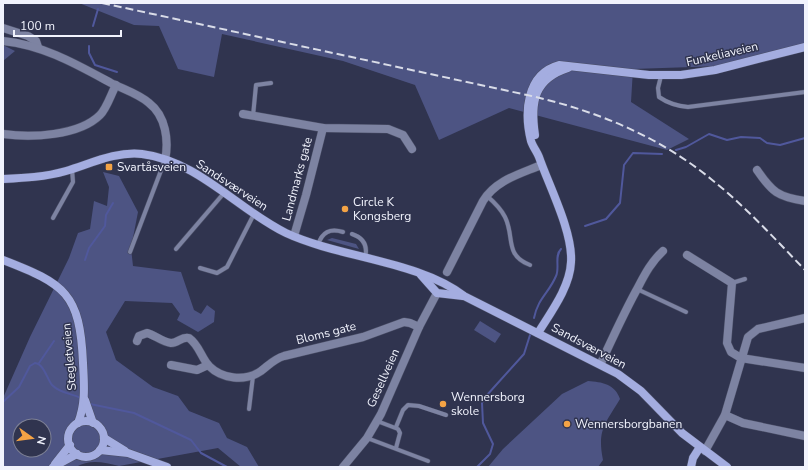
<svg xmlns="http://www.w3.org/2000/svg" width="808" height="470" viewBox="0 0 808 470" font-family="'Nunito Sans',sans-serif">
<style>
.green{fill:#4d5483;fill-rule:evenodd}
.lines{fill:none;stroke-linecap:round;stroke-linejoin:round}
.stream{stroke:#50589c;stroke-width:2}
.lane-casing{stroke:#4b4f67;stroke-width:5}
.street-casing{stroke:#4b4f67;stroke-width:9}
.secondary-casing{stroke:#4b4f67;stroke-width:9}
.lane{stroke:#7d83a2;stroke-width:4}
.street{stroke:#7d83a2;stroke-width:8}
.secondary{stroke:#a4ade0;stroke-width:8}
.rail{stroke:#d9dce8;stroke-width:2;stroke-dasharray:8 4;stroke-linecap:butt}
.poi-dot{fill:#f4a345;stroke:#30344f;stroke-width:1.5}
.labels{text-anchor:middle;stroke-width:3;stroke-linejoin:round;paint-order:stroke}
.street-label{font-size:12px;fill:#f1f3fd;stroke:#30344f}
.poi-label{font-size:12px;fill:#f1f3fd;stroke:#30344f;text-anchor:start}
</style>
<rect width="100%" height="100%" fill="#30344f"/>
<!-- green -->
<g class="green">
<path d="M79,3H805V45L722,66L633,69L631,102L689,139L667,150L509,108L439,140L415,85L343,61L222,34L214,77L178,69L159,26L134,25Z"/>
<path d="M3,45L15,51L3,61Z"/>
<path d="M103,172L119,176L138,212L131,248L133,266L181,272L194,310L201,314L207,305L215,311L214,322L198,332L177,320L180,314L172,303L125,301L106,332L116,360L153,387L178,396L189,411L219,423L227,438L247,447L259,467H241L218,448L119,466C104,462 89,459 76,467H3V398L30,337L69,258L78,233L90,229L94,201L107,206L109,187ZM20,426H44V450H20Z"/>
<path d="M332,238L356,244L359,249L327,240Z"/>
<path d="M480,321L501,334L495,343L474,330Z"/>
<path d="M588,381C602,382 615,384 620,399C605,424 597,430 603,460L598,467H488L503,449L562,394Z"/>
</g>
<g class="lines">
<!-- stream -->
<g class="stream">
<path d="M93,26L98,9"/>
<path d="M89,46V53L95,65L117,72"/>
<path d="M676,150L686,147L709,134L727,140L741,137L760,138L767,143L780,145L805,138"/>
<path d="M585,226L606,219L620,203L624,165L633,153L662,154"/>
<path d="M85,260L89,248L105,226L106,215L113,203"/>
<path d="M534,318C538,298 549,293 556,276C560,268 554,256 561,249"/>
<path d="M39,363L54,341"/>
<path d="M3,402L19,387L30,366L35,363C44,364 47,379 52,385C61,394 71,393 81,398"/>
<path d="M90,404L134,413L191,440L201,453L227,467"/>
<path d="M477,467L490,454L493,444L483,423L482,403L487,395L524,354L530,335"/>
</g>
<!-- lane casing -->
<g class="lane-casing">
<g id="lane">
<path d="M661,76L658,88L659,97C669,104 677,106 688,107L805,92"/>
<path d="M253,116L256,85L271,83"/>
<path d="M487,196C494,202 501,209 505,217C515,237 504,255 530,265"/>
<path d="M53,218L73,182L72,169"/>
<path d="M352,234C364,238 368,246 365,258"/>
<path d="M318,245C322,232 330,228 343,232"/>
<path d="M176,249L224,193"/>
<path d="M130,252L165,160"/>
<path d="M200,268L217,273L227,267L254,214"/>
<path d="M732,283L745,279"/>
<path d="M637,289L686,312"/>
<path d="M249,409L253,376"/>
<path d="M377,421L398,429L400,433L396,448"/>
<path d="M396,427L403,410L408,405L419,406L446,415"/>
<path d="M367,438L428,461"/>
</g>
</g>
<!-- street casing -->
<g class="street-casing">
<g id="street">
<path d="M3,28L28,36L36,41L38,47"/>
<path d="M3,41C43,45 76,64 111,83C123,89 139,94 149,103C166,116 169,141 165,160"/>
<path d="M243,114L323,128L388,129L403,135L412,149"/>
<path d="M3,134C31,138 79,136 100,115C107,108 111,94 116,85"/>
<path d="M757,170C772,192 778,197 805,201"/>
<path d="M294,236L306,195L323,128"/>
<path d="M687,255L732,283L727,343L731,352L741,358L805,368"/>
<path d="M447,272L483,201C496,180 520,174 541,165"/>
<path d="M137,341L139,336L147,333C155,335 162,342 171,343C178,343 182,336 189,338C199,345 201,357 209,366C222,379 245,382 261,371C269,365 274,359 284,356L363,337L404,322L410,323L419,327"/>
<path d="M601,363C612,339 623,315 636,291C644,276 650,263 663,251"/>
<path d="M171,365L197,370L208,365"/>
<path d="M725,415L743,423L805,436"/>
<path d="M705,451L725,415L748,337L758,329L805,318"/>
<path d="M343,467L367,438L381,414L419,327L437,293"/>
</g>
</g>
<!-- secondary casing -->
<g class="secondary-casing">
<g id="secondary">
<path d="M535,135C530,102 534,79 568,68"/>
<path d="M3,179C24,178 45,177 66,171C90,164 116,151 142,154C198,161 237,209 286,233C340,258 419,261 464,296L618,374L641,391L682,433L727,467"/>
<path d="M3,260C65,284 80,293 83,363C84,384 86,403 78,423"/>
<path d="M421,275L437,293L463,296"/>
<path d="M538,333C551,312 570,287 571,262C573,232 549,186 539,157C537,152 533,147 531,141C524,113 526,74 559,65L649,75H681L715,70L805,47"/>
<path d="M85,400L93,423"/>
<circle cx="86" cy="439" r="18"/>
<path d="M104,438L125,451"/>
<path d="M100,450L128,453L167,467"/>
<path d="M55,464L70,445"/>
<path d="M53,467L77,454"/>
<path d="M691,467L693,458L700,447"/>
</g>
</g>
<!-- lane -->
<use href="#lane" class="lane"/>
<!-- street -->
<use href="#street" class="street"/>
<!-- secondary -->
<use href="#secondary" class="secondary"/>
<!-- rail -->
<path class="rail" d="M102,3L527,95C594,110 657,135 711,179C745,206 775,239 805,270"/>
</g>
<!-- markers -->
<g class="poi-dot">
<rect x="105" y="163" width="8" height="8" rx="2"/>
<circle cx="345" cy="209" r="4"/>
<circle cx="443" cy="404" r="4"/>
<circle cx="567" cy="424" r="4"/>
</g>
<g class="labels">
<!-- street labels -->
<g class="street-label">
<text transform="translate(722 54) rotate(-13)" y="4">Funkeliaveien</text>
<text transform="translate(297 179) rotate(-75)" y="4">Landmarks gate</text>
<text transform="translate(232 185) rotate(33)" y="4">Sandsværveien</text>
<text transform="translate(326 333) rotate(-14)" y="4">Bloms gate</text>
<text transform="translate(589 346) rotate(28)" y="4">Sandsværveien</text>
<text transform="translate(69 357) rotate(-95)" y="4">Stegletveien</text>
<text transform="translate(383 378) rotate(-66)" y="4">Gesellveien</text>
</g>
<!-- poi labels -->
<g class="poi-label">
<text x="117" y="171">Svartåsveien</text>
<text x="353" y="206">Circle K<tspan x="353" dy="14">Kongsberg</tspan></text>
<text x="451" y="401">Wennersborg<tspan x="451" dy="14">skole</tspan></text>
<text x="575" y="428">Wennersborgbanen</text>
</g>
</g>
<!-- border -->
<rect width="808" height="470" fill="none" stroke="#f1f3fd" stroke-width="8"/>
<!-- north arrow -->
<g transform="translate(32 438) rotate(104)"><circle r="19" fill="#30344f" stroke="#7d8095"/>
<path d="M0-3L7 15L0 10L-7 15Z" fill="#f4a345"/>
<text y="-6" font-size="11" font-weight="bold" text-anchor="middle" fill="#f1f3fd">N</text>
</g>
<!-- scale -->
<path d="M14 30v6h107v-6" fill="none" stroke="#f1f3fd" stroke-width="2"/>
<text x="20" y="30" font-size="12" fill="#f1f3fd" stroke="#30344f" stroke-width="3" paint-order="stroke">100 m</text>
</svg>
